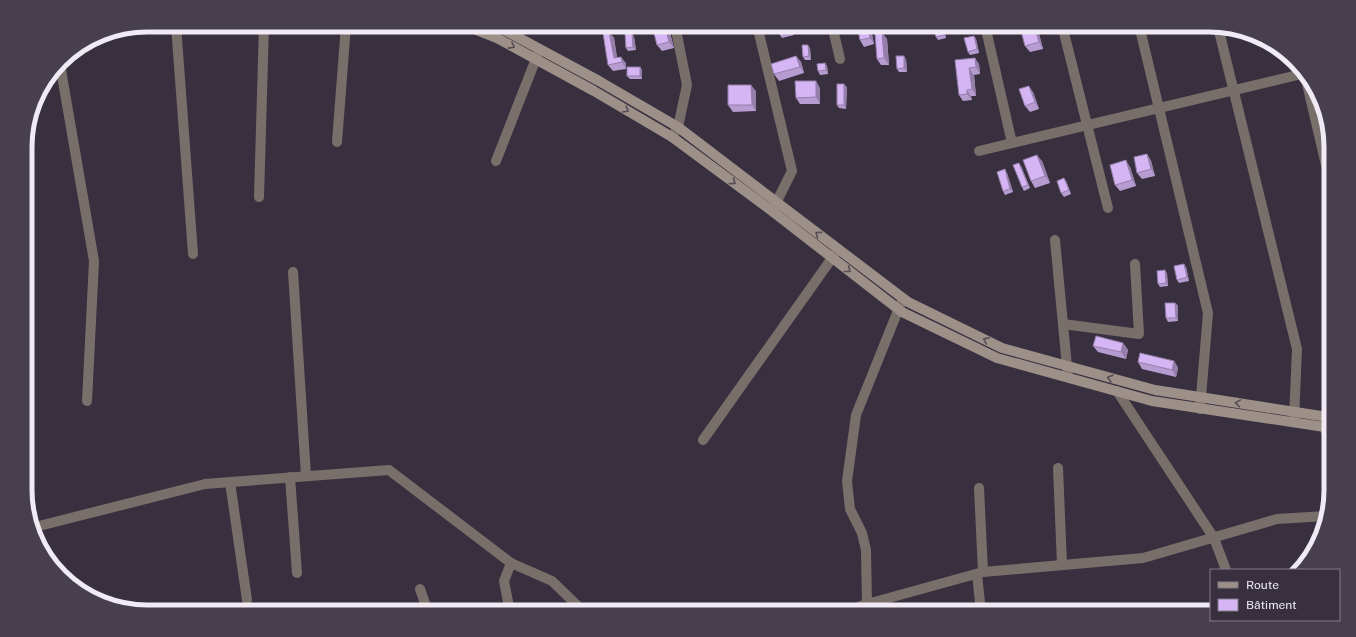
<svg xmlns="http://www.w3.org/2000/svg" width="1356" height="637" viewBox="0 0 1356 637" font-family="'Public Sans',sans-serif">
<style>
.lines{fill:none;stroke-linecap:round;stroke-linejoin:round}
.minor{stroke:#786f6b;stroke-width:10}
.tertiary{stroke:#786f6b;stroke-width:10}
.secondary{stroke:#9d9089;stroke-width:10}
.wall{fill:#b79cd1}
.shaded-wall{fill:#957faa}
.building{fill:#d5b5f3;stroke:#957faa}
.oneway{stroke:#564d55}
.rim{fill:none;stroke:#efeaf4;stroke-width:5}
</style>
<rect width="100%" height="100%" fill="#38303f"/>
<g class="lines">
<!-- minor -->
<g class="minor">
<path d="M176,25L193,254"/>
<path d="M757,25L792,171L773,209"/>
<path d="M832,25L840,59"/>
<path d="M985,25L1012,143"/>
<path d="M1062,25L1108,208"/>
<path d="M1139,25L1208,313L1200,409"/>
<path d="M1218,27L1297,349L1294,420"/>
<path d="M60,64L94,261L87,401"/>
<path d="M1304,71L1330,182"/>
<path d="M672,137L678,127L687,85L675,25"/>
<path d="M337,142L346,25"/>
<path d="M979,151L1306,73"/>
<path d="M496,161L539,51"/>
<path d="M259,197L264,25"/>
<path d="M1055,240L1068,377"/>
<path d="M293,272L306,476"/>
<path d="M1063,324L1139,334L1135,264"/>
<path d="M1117,391L1214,538L1226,570"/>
<path d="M703,440L837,251"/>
<path d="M1058,468L1062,565"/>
<path d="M290,477L297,573"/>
<path d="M230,482L247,600"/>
<path d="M979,488L983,572"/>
<path d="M35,527L205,484L389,470L511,563L552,581L584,612"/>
<path d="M977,574L981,612"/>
<path d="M420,589L428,612"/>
<path d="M867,604L866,550L862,533L850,509L847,481L856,415L901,303"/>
<path d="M510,612L504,581L511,563"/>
<path d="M844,612L867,604L983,572L1143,558L1277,519L1326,516"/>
</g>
<!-- tertiary -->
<path class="tertiary" d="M1325,428L1331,447"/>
<!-- secondary -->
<g class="secondary">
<path d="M464,25L497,38L594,91L672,137L772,211L902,312L997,358L1152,401L1331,428"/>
<path d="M495,25L599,81L678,127L908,302L1002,348L1155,390L1321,416H1331"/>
</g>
</g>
<!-- wall -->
<g class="wall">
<path d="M652,25H668L674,48L662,51L657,45Z"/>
<path d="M776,25H792L794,35L782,38L778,32Z"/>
<path d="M809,25L810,29L803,30L801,27Z"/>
<path d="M870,25L874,44L864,47L860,40Z"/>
<path d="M926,25V33L913,34L910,30Z"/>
<path d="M944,25L946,38L938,40L936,37Z"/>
<path d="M1038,30L1043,49L1030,52L1025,46Z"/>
<path d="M609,32L614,38L617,58L626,63V69L613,71L608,65Z"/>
<path d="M632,33L634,37L636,50L628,51L626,48Z"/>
<path d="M882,33L887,39L889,65H881L877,59Z"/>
<path d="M974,36L976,39L979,53L970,55L968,52Z"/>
<path d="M810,48L811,60H805L803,57Z"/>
<path d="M796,56L801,62L804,73L779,81L774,74Z"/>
<path d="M906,59L907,72H899L897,69Z"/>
<path d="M955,60L979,64L980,74L974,75L976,96H971L972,100L963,101L959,95Z"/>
<path d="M825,63L827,66L828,74L820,75L818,71Z"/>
<path d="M640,67L642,70V79H630L627,76Z"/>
<path d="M847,87L846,109L839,108L837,105Z"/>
<path d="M820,88V104H800L796,98Z"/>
<path d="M756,91V111L733,112L728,105Z"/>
<path d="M1033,92L1039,109L1030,112L1025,106Z"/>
<path d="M1147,154L1151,161L1155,176L1142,179L1137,173Z"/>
<path d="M1042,161L1050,183L1035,188L1031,181Z"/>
<path d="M1021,166L1030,188L1024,191L1022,187Z"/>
<path d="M1130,167L1136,186L1120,191L1115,185Z"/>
<path d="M1007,173L1013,192L1005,195L1003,191Z"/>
<path d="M1066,181L1071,194L1064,197L1061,193Z"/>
<path d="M1186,267L1189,281L1179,283L1177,280Z"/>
<path d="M1165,270L1167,274L1168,286L1160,287L1158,284Z"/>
<path d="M1175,303L1178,306V321L1168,322L1166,318Z"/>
<path d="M1123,343L1128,350L1126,359L1098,352L1093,346Z"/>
<path d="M1174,361L1178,368L1176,377L1142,369L1138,362Z"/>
</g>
<!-- shaded-wall -->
<g class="shaded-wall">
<path d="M665,25H668L674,48L669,42Z"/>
<path d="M789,25H792L794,35L790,29Z"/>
<path d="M867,25H870L874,44L870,38Z"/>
<path d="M924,25H926V33L924,30Z"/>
<path d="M942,25H944L946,38L944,35Z"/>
<path d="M1034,25L1038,30L1043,49L1039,42Z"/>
<path d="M609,32L614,38L618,63L614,58Z"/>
<path d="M632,33L634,37L636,50L633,47Z"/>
<path d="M882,33L887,39L889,65L884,58Z"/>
<path d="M974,36L976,39L979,53L977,49Z"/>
<path d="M808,45L810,48L811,60L809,56Z"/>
<path d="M796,56L801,62L804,73L800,67Z"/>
<path d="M904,56L906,59L907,72L904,68Z"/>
<path d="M621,57L626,63V69L622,62Z"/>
<path d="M975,58L979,64L980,74L976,67Z"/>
<path d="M825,63L827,66L828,74L826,70Z"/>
<path d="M640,67L642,70V79L640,76Z"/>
<path d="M969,68L974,75L976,96L972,89Z"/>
<path d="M816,81L820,88V104L816,97Z"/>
<path d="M844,84L847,87L846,109L844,105Z"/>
<path d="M751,85L756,91V111L752,105Z"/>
<path d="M1029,86L1033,92L1039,109L1035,102Z"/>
<path d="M967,90L971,96L972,100L967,94Z"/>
<path d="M1147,154L1151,161L1155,176L1151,169Z"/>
<path d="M1037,155L1042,161L1050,183L1045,176Z"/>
<path d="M1126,160L1130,167L1136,186L1132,180Z"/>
<path d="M1019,163L1021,166L1030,188L1028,185Z"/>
<path d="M1005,169L1007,173L1013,192L1010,189Z"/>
<path d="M1064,178L1066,181L1071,194L1069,190Z"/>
<path d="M1184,264L1186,267L1189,281L1187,277Z"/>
<path d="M1165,270L1167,274L1168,286L1166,283Z"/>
<path d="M1175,303L1178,306V321L1176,318Z"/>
<path d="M1123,343L1128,350L1126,359L1121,352Z"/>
<path d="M1174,361L1178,368L1176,377L1172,370Z"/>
</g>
<!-- building -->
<g class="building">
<path d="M652,25H665L669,42L657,45Z"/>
<path d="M776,25H789L790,29L778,32Z"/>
<path d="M801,25H807V26L801,27Z"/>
<path d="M857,25H867L870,38L860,40Z"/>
<rect x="910" y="25" width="14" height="5"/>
<path d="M933,25H942L944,35L936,37Z"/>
<path d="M1029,25H1034L1039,42L1025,46L1020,27Z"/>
<path d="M609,32L614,58L621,57L622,62L608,65L603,33Z"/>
<path d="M632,33L633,47L626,48L625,34Z"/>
<path d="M875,33H882L884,58L877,59Z"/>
<path d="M974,36L977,49L968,52L964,38Z"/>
<path d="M802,45H808L809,56L803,57Z"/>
<path d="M796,56L800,67L774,74L771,64Z"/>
<path d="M896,56H904V68L897,69Z"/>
<path d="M975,58L976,67L969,68L972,89L967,90V94L959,95L955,60Z"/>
<path d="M825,63L826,70L818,71L817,64Z"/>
<rect x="627" y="67" width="13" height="9"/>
<path d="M795,81H816V97L796,98Z"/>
<rect x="837" y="84" width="7" height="21"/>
<path d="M728,85H751L752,105H728Z"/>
<path d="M1029,86L1035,102L1025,106L1019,89Z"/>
<path d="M1147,154L1151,169L1137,173L1134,157Z"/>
<path d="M1037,155L1045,176L1031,181L1023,160Z"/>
<path d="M1126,160L1132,180L1115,185L1110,165Z"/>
<path d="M1019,163L1028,185L1022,187L1013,165Z"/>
<path d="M1005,169L1010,189L1003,191L997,172Z"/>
<path d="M1064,178L1069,190L1061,193L1057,181Z"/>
<path d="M1184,264L1187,277L1177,280L1174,266Z"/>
<path d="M1165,270L1166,283L1158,284L1157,271Z"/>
<path d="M1165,303H1175L1176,318H1166Z"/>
<path d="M1096,336L1123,343L1121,352L1093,346Z"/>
<path d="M1140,353L1174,361L1172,370L1138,362Z"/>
</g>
<!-- one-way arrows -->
<defs><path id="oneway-chevron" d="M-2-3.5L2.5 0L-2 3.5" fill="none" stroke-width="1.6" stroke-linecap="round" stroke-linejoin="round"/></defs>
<g class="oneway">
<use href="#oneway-chevron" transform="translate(512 46) rotate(29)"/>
<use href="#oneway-chevron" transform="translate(626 110) rotate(31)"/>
<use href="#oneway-chevron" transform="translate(733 182) rotate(36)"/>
<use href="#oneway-chevron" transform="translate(818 234) rotate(-143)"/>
<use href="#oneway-chevron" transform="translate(848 270) rotate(38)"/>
<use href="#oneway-chevron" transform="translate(986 340) rotate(-154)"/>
<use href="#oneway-chevron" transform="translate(1110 378) rotate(-164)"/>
<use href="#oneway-chevron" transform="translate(1238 403) rotate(-171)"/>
</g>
<!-- crop -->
<path d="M0 0H1356V637H0ZM147 32H1209A115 115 0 0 1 1324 147V490A115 115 0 0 1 1209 605H147A115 115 0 0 1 32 490V147A115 115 0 0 1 147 32Z" fill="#473f4d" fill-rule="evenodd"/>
<path class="rim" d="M147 32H1209A115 115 0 0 1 1324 147V490A115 115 0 0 1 1209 605H147A115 115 0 0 1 32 490V147A115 115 0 0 1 147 32Z"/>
<!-- legend -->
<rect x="1210" y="569" width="130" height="52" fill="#38303f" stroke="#817a87"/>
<rect x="1218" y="582" width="20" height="6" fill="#9d9089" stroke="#817a87"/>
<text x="1246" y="589" font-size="12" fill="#efeaf4">Route</text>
<rect x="1218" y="599" width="20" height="12" fill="#d5b5f3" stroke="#817a87"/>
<text x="1246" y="609" font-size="12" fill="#efeaf4">Bâtiment</text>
</svg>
